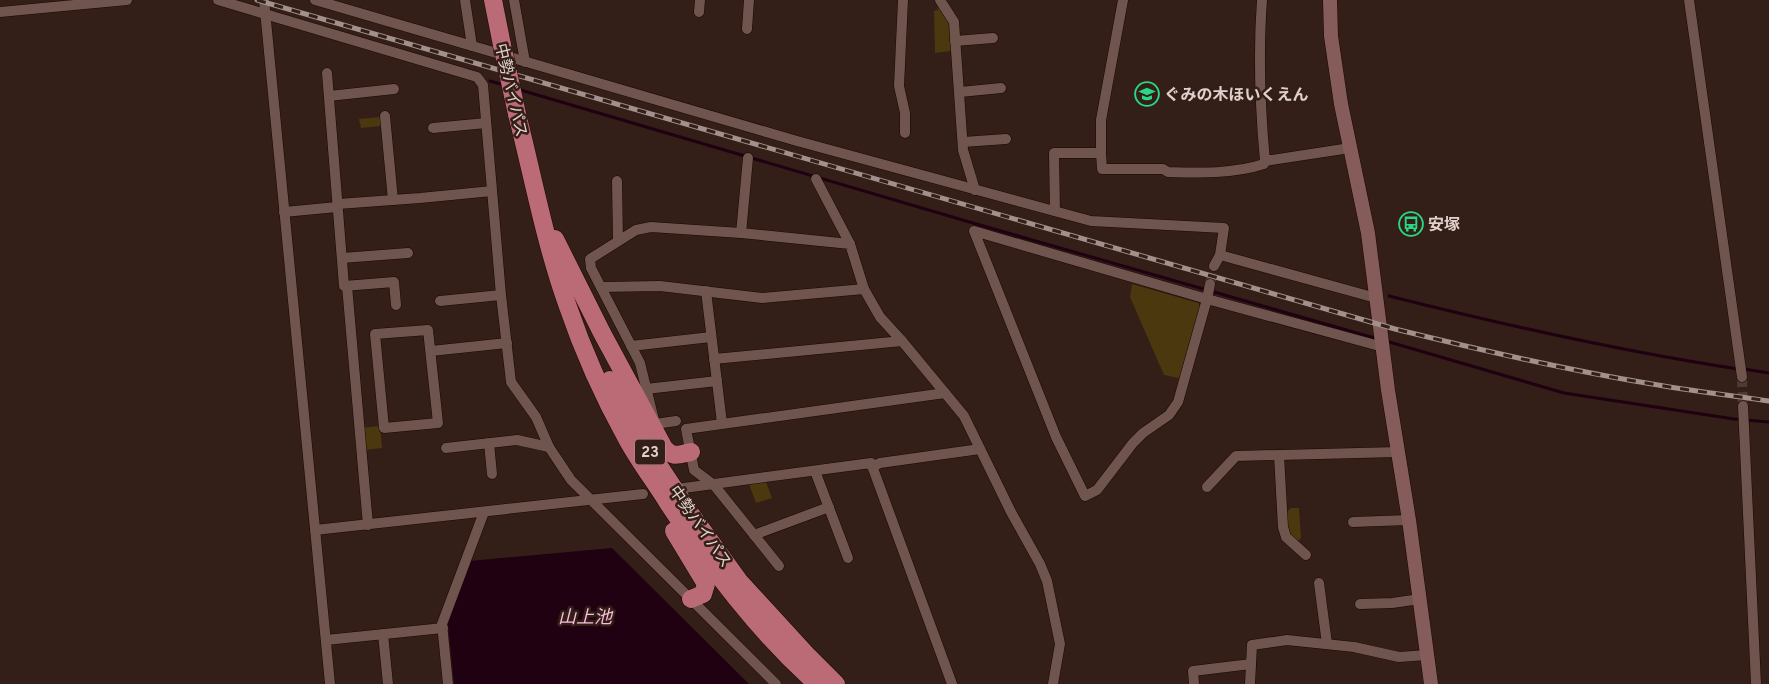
<svg xmlns="http://www.w3.org/2000/svg" width="1769" height="684" viewBox="0 0 1769 684" font-family="Overpass,'Noto Sans JP',sans-serif">
<style>
.green{fill:#4b380e}
.water{fill:#1f0112}
.lines{fill:none;stroke-linecap:round;stroke-linejoin:round}
.stream{stroke:#1f0112;stroke-width:3}
.street-tunnel{stroke:#4e3933;stroke-width:10;stroke-dasharray:10 5;stroke-linecap:butt}
.street-casing{stroke:#1a0704;stroke-width:11}
.secondary-casing{stroke:#1a0704;stroke-width:15}
.highway-casing{stroke:#1a0704;stroke-width:19}
.street{stroke:#6f554e;stroke-width:10}
.secondary{stroke:#865c5a;stroke-width:14}
.highway{stroke:#ba6b75;stroke-width:18}
.rail-casing{stroke:#a1908b;stroke-width:5}
.rail{stroke:#341e18;stroke-width:3;stroke-dasharray:9;stroke-linecap:butt}
.highway-bridge-casing{stroke:#1a0704;stroke-width:19;stroke-linecap:butt}
.highway-bridge{stroke:#ba6b75;stroke-width:18}
.labels{text-anchor:middle;stroke-width:5;stroke-linejoin:round;paint-order:stroke}
.shield{fill:#341e18;stroke:#ac9b96;stroke-width:1}
.shield-label{font-size:15px;font-weight:bold;fill:#e0d1cc}
.street-label{font-size:16px;fill:#e0d1cc;stroke:#341e18}
.poi-label{font-size:16px;font-weight:bold;fill:#e0d1cc;stroke:#341e18;text-anchor:start}
.water-label{font-size:18px;font-style:italic;fill:#f8bedb;stroke:#341e18}
</style>
<rect width="100%" height="100%" fill="#341e18"/>
<!-- green -->
<g class="green">
<path d="M937,4L949,24L951,51L935,53L934,11L938,10Z"/>
<path d="M380,117L381,126L361,128L359,119Z"/>
<path d="M1132,284L1198,303L1200,306L1181,377L1179,378L1164,375L1130,297Z"/>
<path d="M380,426L382,448L363,450L362,428Z"/>
<path d="M766,482L772,498L756,503L749,484Z"/>
<path d="M1291,508H1299L1301,538L1297,542C1288,533 1287,525 1287,512Z"/>
</g>
<!-- water -->
<path class="water" d="M612,548L749,684H454L448,624L469,561Z"/>
<g class="lines">
<!-- stream -->
<g class="stream">
<path d="M490,81L504,85"/>
<path d="M517,89L966,221L1378,339"/>
<path d="M1389,296C1504,325 1620,351 1738,369"/>
<path d="M1386,341L1564,393L1734,419L1769,422"/>
<path d="M1744,369L1769,373"/>
</g>
<!-- street-tunnel -->
<g class="street-tunnel">
<path d="M1210,284L1214,266"/>
<path d="M1742,377L1743,406"/>
</g>
<!-- street casing -->
<g class="street-casing">
<g id="street">
<path d="M218,0L477,77L483,85L501,295L511,382L536,417L549,447L571,480L776,684"/>
<path d="M264,0L330,684"/>
<path d="M315,0L797,141L1091,221L1224,228L1220,255L1376,298"/>
<path d="M465,0L472,46"/>
<path d="M514,0L525,62"/>
<path d="M903,0L899,86L905,113V133"/>
<path d="M940,0L954,22L963,150L975,190"/>
<path d="M1262,0C1258,54 1260,107 1265,161L1350,148"/>
<path d="M1689,0L1742,377"/>
<path d="M0,12L127,0"/>
<path d="M699,12L700,0"/>
<path d="M747,29L749,0"/>
<path d="M955,41L993,38"/>
<path d="M327,73L344,286L394,282L396,305"/>
<path d="M960,92L1001,88"/>
<path d="M329,96L394,89"/>
<path d="M385,116L393,200"/>
<path d="M433,128L486,123"/>
<path d="M963,142L1006,139"/>
<path d="M1101,153L1102,169H1163L1168,172C1200,173 1233,174 1264,164L1265,161"/>
<path d="M816,179L850,244"/>
<path d="M617,181L618,240"/>
<path d="M338,204L420,198L492,191"/>
<path d="M1055,211L1054,153H1101V120L1123,0"/>
<path d="M284,212L337,207"/>
<path d="M741,233L748,158"/>
<path d="M342,258L408,253"/>
<path d="M1214,266L1220,255"/>
<path d="M1210,284L1207,299L1178,402L1169,415L1143,433L1133,443L1097,490L1085,496L1056,437L974,231L1207,299L1383,347"/>
<path d="M347,286L368,525"/>
<path d="M601,287L660,286L762,298L864,289"/>
<path d="M706,291L722,423"/>
<path d="M440,301L501,295"/>
<path d="M428,330L438,423L384,428L375,334Z"/>
<path d="M631,346L711,337"/>
<path d="M431,351L507,343"/>
<path d="M714,359L902,341"/>
<path d="M646,389L717,381"/>
<path d="M1743,406L1756,684"/>
<path d="M676,421L655,424L640,363L591,268L590,259L636,230L651,227L741,233L850,244L864,289L880,317L902,341L964,416L1011,512L1040,564L1047,581L1060,644L1053,684"/>
<path d="M489,443L492,474"/>
<path d="M446,448L517,440L549,447"/>
<path d="M1279,455L1283,527L1286,537L1306,555"/>
<path d="M872,467L880,463L980,449"/>
<path d="M815,471L848,558"/>
<path d="M1207,487L1236,456L1398,452"/>
<path d="M684,488L871,463L952,684"/>
<path d="M1353,522L1409,520"/>
<path d="M315,530L643,494"/>
<path d="M754,535L829,507"/>
<path d="M779,566L714,485L694,470L686,429L945,393"/>
<path d="M1319,583L1327,644"/>
<path d="M1360,604L1392,603L1420,599"/>
<path d="M383,634L388,684"/>
<path d="M326,640L443,628"/>
<path d="M448,684L442,624L484,512"/>
<path d="M1194,684L1193,671L1251,664"/>
<path d="M1250,684L1252,645L1287,640L1354,647L1399,657L1427,655"/>
</g>
</g>
<!-- secondary casing -->
<g class="secondary-casing">
<path id="secondary" d="M1330,0L1331,36L1341,104L1368,233L1388,390L1409,520L1431,684"/>
</g>
<!-- highway casing -->
<g class="highway-casing">
<g id="highway">
<path d="M493,0L502,45"/>
<path d="M517,114C533,177 545,242 567,304C583,351 603,396 627,439C639,461 655,482 668,503C711,569 758,631 817,684"/>
<path d="M555,239L602,333L664,448C673,458 678,455 691,452"/>
<path d="M610,380L642,440L690,513L739,581L806,654L836,684"/>
<path d="M674,531L706,584L703,594L691,599"/>
</g>
</g>
<!-- street -->
<use href="#street" class="street"/>
<!-- secondary -->
<use href="#secondary" class="secondary"/>
<!-- highway -->
<use href="#highway" class="highway"/>
<!-- rail casing -->
<g class="rail-casing">
<path id="rail" d="M257,0L1395,329C1480,350 1566,370 1652,384C1691,391 1730,395 1769,401"/>
</g>
<!-- rail -->
<use href="#rail" class="rail"/>
<!-- highway-bridge casing -->
<g class="highway-bridge-casing">
<path id="highway-bridge" d="M502,45L517,114"/>
</g>
<!-- highway-bridge -->
<use href="#highway-bridge" class="highway-bridge"/>
</g>
<!-- icons -->
<defs>
<g id="school-ring" transform="scale(1.25)"><circle r="9.5" fill="#341e18" stroke="#28d885" stroke-width="1.5"/><path d="M0-5L7-2L0 1L-7-2ZM-4 1L0 2.5L4 1V4Q0 6-4 4Z" fill="#28d885"/></g>
<g id="bus-ring" transform="scale(1.25)"><circle r="9.5" fill="#341e18" stroke="#28d885" stroke-width="1.5"/><path d="M-5-6H5V4H4V6H2V4H-2V6H-4V4H-5ZM-3.5-4V0h7V-4ZM-3.5 1.2v1.5H-2V1.2ZM2 1.2v1.5H3.5V1.2Z" fill="#28d885"/></g>
</defs>
<g fill-rule="evenodd">
<use href="#school-ring" x="1147" y="94"/>
<use href="#bus-ring" x="1411" y="224"/>
</g>
<g class="labels">
<!-- shield labels -->
<rect class="shield" x="635" y="439.5" width="30" height="25" rx="4"/>
<g class="shield-label">
<text x="650" y="457">23</text>
</g>
<!-- street labels -->
<g class="street-label">
<text transform="translate(512 90) rotate(77)" y="6">中勢バイパス</text>
<text transform="translate(701 526) rotate(55)" y="6">中勢バイパス</text>
</g>
<!-- poi labels -->
<g class="poi-label">
<text x="1164" y="100">ぐみの木ほいくえん</text>
<text x="1428" y="230">安塚</text>
</g>
<!-- water labels -->
<g class="water-label">
<text x="585" y="623">山上池</text>
</g>
</g>
</svg>
